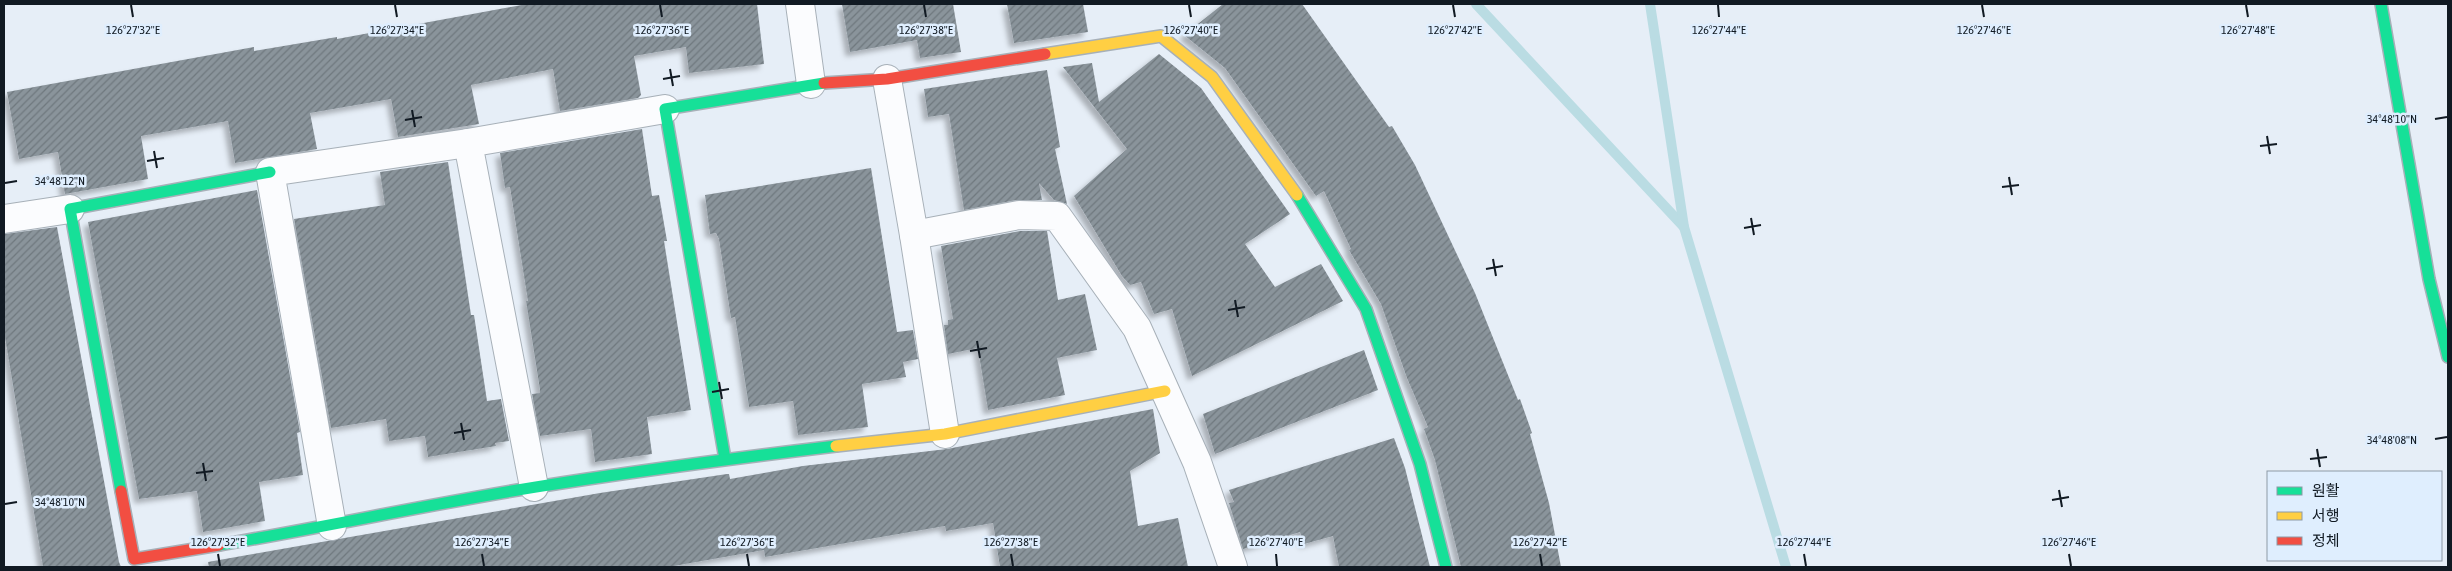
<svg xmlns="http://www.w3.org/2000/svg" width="2452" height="571" viewBox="0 0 2452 571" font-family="'Asap Condensed','Noto Sans KR',sans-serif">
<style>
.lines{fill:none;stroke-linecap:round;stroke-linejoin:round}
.stream{stroke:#badce3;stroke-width:10}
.building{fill:url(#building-hatch);filter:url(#shadow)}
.street-casing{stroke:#a7b0b8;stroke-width:30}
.fast-casing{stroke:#a7b0b8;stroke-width:14}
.slow-casing{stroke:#a7b0b8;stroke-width:14}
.jam-casing{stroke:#a7b0b8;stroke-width:14}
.street{stroke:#fbfcfe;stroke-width:28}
.fast{stroke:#16e098;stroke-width:11}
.slow{stroke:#ffcf43;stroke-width:11}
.jam{stroke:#f24e42;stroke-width:11}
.ticks{fill:none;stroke:#111a23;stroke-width:2}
.ticks-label{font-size:12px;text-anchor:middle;fill:#111a23;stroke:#dfeefe;stroke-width:5;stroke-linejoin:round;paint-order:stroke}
</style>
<defs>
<pattern id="building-hatch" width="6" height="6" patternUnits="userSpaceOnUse" patternTransform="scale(1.25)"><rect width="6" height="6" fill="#8a949b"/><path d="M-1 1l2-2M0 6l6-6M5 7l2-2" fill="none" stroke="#6f787e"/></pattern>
<filter id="shadow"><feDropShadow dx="-4.5" dy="4.5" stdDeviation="2.5" flood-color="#0004"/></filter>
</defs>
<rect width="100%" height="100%" fill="#e6eef7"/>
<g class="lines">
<!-- stream -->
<g class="stream">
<path d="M1476,4L1684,227"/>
<path d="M1650,4L1684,227L1786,567"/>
</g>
</g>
<!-- building -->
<g class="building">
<path d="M527,4H757L764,64L689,73L686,47L634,56L641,95L638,98L560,111L553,69L471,85L479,124L398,137L391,99L310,113L317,149L235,163L228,121L141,136L148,179L65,194L58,152L19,159L7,92L254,47V51L337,37V39Z"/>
<path d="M842,4H953L961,52L920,58L917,40L850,52Z"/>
<path d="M1007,4H1083L1088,32L1014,43Z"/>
<path d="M1223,4H1302L1389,127L1392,126L1415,165L1475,293L1518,400L1520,399L1532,433L1530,434L1549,503L1561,567H1461L1435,460L1424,429L1428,427L1407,378L1381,304L1349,250L1351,249L1324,191L1316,196L1225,68L1184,35Z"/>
<path d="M1159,54L1201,88L1290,214L1245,244L1275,287L1321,264L1343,301L1192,376L1172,309L1154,314L1141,282L1130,285L1122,276L1074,196L1127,149L1063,67L1092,63L1099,102Z"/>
<path d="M1047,70L1060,147L1055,149L1067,204L1054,200L1039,183L1042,200H1016L964,210L949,114L928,117L924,89Z"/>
<path d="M642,129L652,196L659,195L667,241H664L691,410L647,417L652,454L595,462L591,429L540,436L532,394L540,393V390L526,301H528L510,187L505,188L500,153Z"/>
<path d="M448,162L471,315H474L487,401L501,399L509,441L495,443L496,446L428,457L425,436L389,441L386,419L331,428L294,219L385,205L380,172Z"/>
<path d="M871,168L897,332L913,330L918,359L903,362L906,377L862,384L868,427L798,435L793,401L749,407L735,317L731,318L719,239L716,233L710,234L705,195Z"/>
<path d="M257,190L300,432L297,433L303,475L259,482L265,521L203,532L197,491L139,499L88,222Z"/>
<path d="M57,227L119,562L121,567H43L4,331V234Z"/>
<path d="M1020,231H1047L1058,300L1085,294L1097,350L1057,358L1065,395L988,410L978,348L948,354L944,325H948V320L953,319L941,246Z"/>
<path d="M1364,350L1378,390L1215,454L1203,414Z"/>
<path d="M1153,409L1160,453L1130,471L1138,526L1178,518L1188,567H1000L993,523L946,531L945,526L765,557L764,550L668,567H209L208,562L600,493L727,474H729L730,479L803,466L947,449Z"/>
<path d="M1394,438L1405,468L1430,567H1339L1333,536L1304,544L1300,532L1243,549L1229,503L1234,502L1229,490Z"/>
</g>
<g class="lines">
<!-- street casing -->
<g class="street-casing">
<g id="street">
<path d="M800,4L811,84"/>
<path d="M887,79L914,235L945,434"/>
<path d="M4,219L70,209"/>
<path d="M914,235L1019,215L1057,216L1137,328L1197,462L1233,567"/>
<path d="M534,487L468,143L665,109"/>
<path d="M332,526L270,172L468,143"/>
</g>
</g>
<!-- fast casing -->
<g class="fast-casing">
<g id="fast">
<path d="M2381,4L2429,279L2448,357"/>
<path d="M1297,195L1366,309L1420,464L1446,567"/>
<path d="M725,459L665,109L824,83"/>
<path d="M121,491L70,209L270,172"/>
<path d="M219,545C325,527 430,504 536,487C635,471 736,458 836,446"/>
</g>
</g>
<!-- slow casing -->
<g class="slow-casing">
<g id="slow">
<path d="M1045,54L1161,36L1212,77L1297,195"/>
<path d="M836,446L945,434L1165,391"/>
</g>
</g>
<!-- jam casing -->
<g class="jam-casing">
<g id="jam">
<path d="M824,83L887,79L1045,54"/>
<path d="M121,491L134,559L219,545"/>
</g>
</g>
<!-- street -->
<use href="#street" class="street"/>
<!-- fast -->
<use href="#fast" class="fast"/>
<!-- slow -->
<use href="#slow" class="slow"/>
<!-- jam -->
<use href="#jam" class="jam"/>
</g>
<!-- ticks -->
<path class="ticks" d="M131,5L133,17M395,5L397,17M660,5L662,17M924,5L926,17M1189,5L1191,17M1453,5L1455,17M1718,5L1719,17M1982,5L1984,17M2246,5L2248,17M670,69L673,86M663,79L680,76M412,110L415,127M2435,119L2447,117M405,120L422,117M2267,136L2270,154M2260,146L2277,144M154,151L157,168M147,161L164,158M2009,177L2012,195M5,183L17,181M2002,187L2019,185M1751,218L1754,235M1744,228L1761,225M1493,259L1496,276M1486,269L1503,266M1235,300L1238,317M1228,310L1245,307M977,341L980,358M970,351L987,348M719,382L722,399M712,392L729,389M461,423L464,440M454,433L471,430M2435,439L2447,437M2317,449L2320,467M2310,459L2327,457M203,463L206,481M196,473L213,471M2059,490L2062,507M2052,500L2069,497M5,504L17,502M218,554L220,566M482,554L484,566M747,554L749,566M1011,554L1013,566M1276,554L1277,566M1540,554L1542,566M1804,554L1806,566M2069,554L2071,566"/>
<g class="ticks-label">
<text x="133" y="34">126°27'32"E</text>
<text x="397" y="34">126°27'34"E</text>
<text x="662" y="34">126°27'36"E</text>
<text x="926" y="34">126°27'38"E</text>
<text x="1191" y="34">126°27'40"E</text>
<text x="1455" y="34">126°27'42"E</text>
<text x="1719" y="34">126°27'44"E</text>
<text x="1984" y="34">126°27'46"E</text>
<text x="2248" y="34">126°27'48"E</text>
<text x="2392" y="123">34°48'10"N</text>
<text x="60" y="185">34°48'12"N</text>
<text x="2392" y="444">34°48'08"N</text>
<text x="60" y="506">34°48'10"N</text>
<text x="218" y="546">126°27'32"E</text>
<text x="482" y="546">126°27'34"E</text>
<text x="747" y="546">126°27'36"E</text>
<text x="1011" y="546">126°27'38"E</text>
<text x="1276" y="546">126°27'40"E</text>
<text x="1540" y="546">126°27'42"E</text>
<text x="1804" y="546">126°27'44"E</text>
<text x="2069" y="546">126°27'46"E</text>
</g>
<!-- border -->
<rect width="2452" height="571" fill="none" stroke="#111a23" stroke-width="10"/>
<!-- legend -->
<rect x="2267" y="471" width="175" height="90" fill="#dfeefe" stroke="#8d99a6"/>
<rect x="2277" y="487" width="25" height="8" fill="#16e098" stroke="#8d99a6"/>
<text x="2312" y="496" font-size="15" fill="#111a23">원활</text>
<rect x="2277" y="512" width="25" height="8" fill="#ffcf43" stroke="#8d99a6"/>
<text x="2312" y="521" font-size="15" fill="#111a23">서행</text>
<rect x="2277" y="537" width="25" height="8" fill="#f24e42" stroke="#8d99a6"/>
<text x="2312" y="546" font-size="15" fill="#111a23">정체</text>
</svg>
